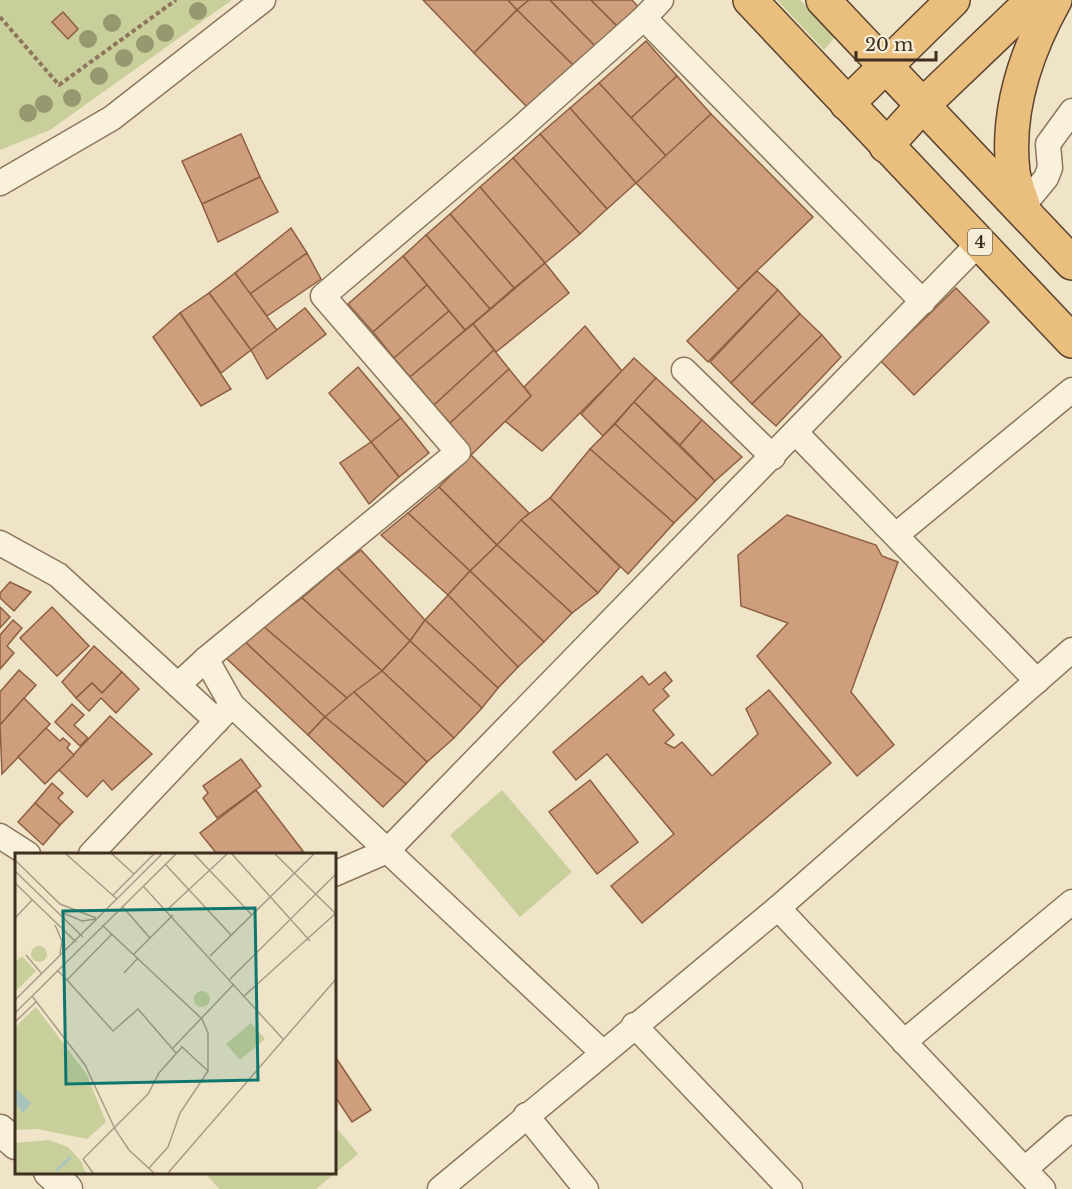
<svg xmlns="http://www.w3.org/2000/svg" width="1072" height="1189" viewBox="0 0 1072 1189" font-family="'Libre Baskerville',serif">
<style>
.green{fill:#c9cf9b}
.building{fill:#cf9f7d;stroke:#8d5f41;stroke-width:1.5}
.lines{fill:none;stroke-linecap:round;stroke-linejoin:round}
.minor-casing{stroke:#8d765c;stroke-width:27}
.tertiary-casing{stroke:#8d765c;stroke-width:33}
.trunk-casing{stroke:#5b4430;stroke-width:36}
.path{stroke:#8d765c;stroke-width:4;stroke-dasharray:4.5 3;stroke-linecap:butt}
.minor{stroke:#faf1dc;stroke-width:24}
.tertiary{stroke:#faf1dc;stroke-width:30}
.trunk{stroke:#eabe7c;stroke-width:33}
.tree{fill:#96986f}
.labels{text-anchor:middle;stroke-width:4.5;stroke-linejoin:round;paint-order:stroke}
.shield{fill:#f7eed8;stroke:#756857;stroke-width:1.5}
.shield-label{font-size:16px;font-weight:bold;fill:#3d2e20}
.inset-river{fill:none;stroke:#a9c4bc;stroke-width:3}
.inset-road{fill:none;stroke:#a89b85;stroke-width:1.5}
.view{fill:#0f766e;fill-opacity:0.15;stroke:#0f766e;stroke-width:3}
.inset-edge{fill:none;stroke:#3d2e20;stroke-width:3}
</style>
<rect width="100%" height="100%" fill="#f0e4c8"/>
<!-- green -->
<g class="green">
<path d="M0,0H232L50,130L0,150Z"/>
<path d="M777,0H800L835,37L824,50Z"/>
<path d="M502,790L572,872L520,917L450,835Z"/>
<path d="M335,1126L358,1154L316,1189H219L205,1173L334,1172Z"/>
</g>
<!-- building -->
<g class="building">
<path d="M423,0H508L517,10L474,53Z"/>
<path d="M508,0H529L517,10Z"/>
<path d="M529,0H550L601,52L575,67L517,10Z"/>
<path d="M550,0H591L622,31L601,52Z"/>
<path d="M591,0H632L642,11L622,31Z"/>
<path d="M517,10L575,67L531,111L474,53Z"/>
<path d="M63,12L78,29L68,39L52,22Z"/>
<path d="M646,41L677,76L631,118L599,83Z"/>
<path d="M677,76L711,114L667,157L631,118Z"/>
<path d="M599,83L667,157L636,183L570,108Z"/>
<path d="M570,108L636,183L607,209L540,134Z"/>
<path d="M711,114L813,217L738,289L636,183Z"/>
<path d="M241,134L260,177L202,204L182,161Z"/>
<path d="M540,134L607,209L580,234L513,158Z"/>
<path d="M513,158L580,234L545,263L480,187Z"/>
<path d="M260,177L278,212L218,242L202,204Z"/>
<path d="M480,187L545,263L514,288L450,214Z"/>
<path d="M450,214L514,288L490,309L426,235Z"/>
<path d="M291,228L307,253L250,294L235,273Z"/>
<path d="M426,235L490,309L465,330L403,256Z"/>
<path d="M307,253L321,279L267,316L250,294Z"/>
<path d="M403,256L427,285L373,332L348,304Z"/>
<path d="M545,263L569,293L496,352L473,324Z"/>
<path d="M757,271L778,290L708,362L687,341Z"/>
<path d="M235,273L277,330L251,350L209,293Z"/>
<path d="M427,285L449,311L394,358L373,332Z"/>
<path d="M956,288L989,322L914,395L881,361Z"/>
<path d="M778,290L800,314L731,383L710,362Z"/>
<path d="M209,293L251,350L221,373L180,313Z"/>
<path d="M305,308L326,334L267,379L251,350Z"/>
<path d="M449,311L465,330L410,377L394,358Z"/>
<path d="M180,313L231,389L201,406L153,337Z"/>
<path d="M800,314L822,335L752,404L731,383Z"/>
<path d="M473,324L494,350L434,405L410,377Z"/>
<path d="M585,326L622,371L542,451L505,421L531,396L524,387Z"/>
<path d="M822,335L841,357L776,426L752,404Z"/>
<path d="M494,350L509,369L450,423L434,405Z"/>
<path d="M634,358L656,378L603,436L581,414Z"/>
<path d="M358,367L401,418L371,442L329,393Z"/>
<path d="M509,369L531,396L471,455L450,423Z"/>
<path d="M656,378L702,420L680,445L634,402Z"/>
<path d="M634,402L715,481L697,500L615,424Z"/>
<path d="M401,418L429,453L399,477L371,442Z"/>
<path d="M702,420L742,457L715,481L680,445Z"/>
<path d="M615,424L697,500L674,523L590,449Z"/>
<path d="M371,442L399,477L369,504L340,463Z"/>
<path d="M590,449L674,523L628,574L550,498Z"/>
<path d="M471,455L529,513L497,545L439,487Z"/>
<path d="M439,487L497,545L470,571L408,513Z"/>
<path d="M550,498L620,567L598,593L521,520Z"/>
<path d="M408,513L470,571L448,595L381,535Z"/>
<path d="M787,515L876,545L882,556L898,562L851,692L894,745L857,776L757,656L788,623L741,606L738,555Z"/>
<path d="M521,520L598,593L572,613L497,545Z"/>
<path d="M497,545L572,613L544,642L470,571Z"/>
<path d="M361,550L425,620L410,641L337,568Z"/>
<path d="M337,568L410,641L382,671L302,598Z"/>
<path d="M470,571L544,642L518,667L448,595Z"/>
<path d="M10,582L31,592L14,611L0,598V593Z"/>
<path d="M448,595L518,667L498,688L425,620Z"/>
<path d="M302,598L382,671L348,699L263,626Z"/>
<path d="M0,607L10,617L0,628Z"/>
<path d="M52,607L89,646L57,676L20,638Z"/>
<path d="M13,620L22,628L7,646L14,653L0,669V635Z"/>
<path d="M425,620L498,688L482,708L410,641Z"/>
<path d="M263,626L348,699L325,717L242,639Z"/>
<path d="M242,639L325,717L308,735L225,657Z"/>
<path d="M410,641L482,708L454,738L382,671Z"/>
<path d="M94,646L122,672L102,693L92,683L76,698L62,682Z"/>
<path d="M19,670L36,685L0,725V692Z"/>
<path d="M382,671L454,738L427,762L354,692Z"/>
<path d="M122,672L139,689L116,713L101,698L89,711L76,698L92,683L102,693Z"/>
<path d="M665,672L672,681L663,689L669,696L653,710L674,735L665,743L674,748L682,742L712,776L758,734L746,709L769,690L831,763L642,923L611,886L674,834L607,754L576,780L553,752L642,676L649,685Z"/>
<path d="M354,692L427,762L406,784L325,717Z"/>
<path d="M24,698L50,724L2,774L0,725Z"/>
<path d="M72,704L84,715L74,725L88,738L80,746L55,722Z"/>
<path d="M110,716L152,754L112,790L103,780L87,797L59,770Z"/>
<path d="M325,717L406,784L383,807L308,735Z"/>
<path d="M46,728L60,741L63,738L70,744L67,748L74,755L45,784L18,757Z"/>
<path d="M241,759L261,786L217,818L203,798L208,793L203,786Z"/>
<path d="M590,780L638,842L597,874L549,812Z"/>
<path d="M52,783L63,793L58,798L73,812L60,825L35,803Z"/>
<path d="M256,790L303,851L298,854H217L200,833Z"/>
<path d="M35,803L60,825L43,845L18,822Z"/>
<path d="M334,1055L371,1110L352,1122L334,1095Z"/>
</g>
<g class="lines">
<!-- minor casing -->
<g class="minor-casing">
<g id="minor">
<path d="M661,0L644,18L923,302"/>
<path d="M0,183L112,118L263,0"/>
<path d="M1023,206L1046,178L1050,168L1048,144L1072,111"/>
<path d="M684,370L773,457"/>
<path d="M796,433L1037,681"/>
<path d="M896,535L1072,390"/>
<path d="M0,543L58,575L217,721"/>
<path d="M206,659L232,705L602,1052"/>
<path d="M178,685L206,659L458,452L323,296L514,134L644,18"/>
<path d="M0,836L28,854"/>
<path d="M91,854L227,710"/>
<path d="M334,874L387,851L980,242"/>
<path d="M778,908L1043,1189"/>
<path d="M634,1025L790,1189"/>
<path d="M904,1042L1072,902"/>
<path d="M526,1115L586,1189"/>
<path d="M1025,1169L1072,1128"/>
<path d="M440,1189L778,908L1072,650"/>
</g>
</g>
<!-- tertiary casing -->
<g class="tertiary-casing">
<g id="tertiary">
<path d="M0,1130L16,1144"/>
<path d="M49,1172L67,1189"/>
</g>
</g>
<!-- trunk casing -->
<g class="trunk-casing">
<g id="trunk">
<path d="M750,0L1072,341"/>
<path d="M823,0L1072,263"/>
<path d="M847,104L953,0"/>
<path d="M886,146L924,104L1033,0"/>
<path d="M1025,212C1022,199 1015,185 1013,172C1006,112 1026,52 1055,0"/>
</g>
</g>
<!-- path -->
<path class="path" d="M0,17L59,85L176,0"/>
<!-- minor -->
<use href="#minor" class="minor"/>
<!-- tertiary -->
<use href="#tertiary" class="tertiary"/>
<!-- trunk -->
<use href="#trunk" class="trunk"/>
</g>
<!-- trees -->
<g class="tree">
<circle cx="198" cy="11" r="9"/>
<circle cx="112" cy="23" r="9"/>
<circle cx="165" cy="33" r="9"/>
<circle cx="88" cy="39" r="9"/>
<circle cx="145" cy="44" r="9"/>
<circle cx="124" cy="58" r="9"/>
<circle cx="99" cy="76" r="9"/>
<circle cx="72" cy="98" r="9"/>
<circle cx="44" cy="104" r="9"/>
<circle cx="28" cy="113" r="9"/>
</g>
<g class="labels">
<!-- shield labels -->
<rect class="shield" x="968" y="229" width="24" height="26" rx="4.5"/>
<g class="shield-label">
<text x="980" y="248">4</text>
</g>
</g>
<!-- overview -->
<g transform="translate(15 853)">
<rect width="321" height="321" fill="#f0e4c8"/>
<path d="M16 101a8 8 0 1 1 16 0a8 8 0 1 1-16 0ZM7,103L21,118L0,139V109ZM179 146a8 8 0 1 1 16 0a8 8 0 1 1-16 0ZM21,154L72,222L91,269L72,286L22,276L0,277V174ZM236,170L250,186L225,207L211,191ZM34,287L53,294L66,308L71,320H0V290Z" fill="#c9cf9b"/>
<path d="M0,235L16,250L8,260L0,251Z" fill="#a9c4bc"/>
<path class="inset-river" d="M41,318L56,304"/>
<path class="inset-road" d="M51,1L102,46M97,1L119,21M179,1L237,62M217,1L295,88M260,1L320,60M0,7L45,51L81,65M150,11L216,82M0,18L68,84M0,30L61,89M128,33L268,186M98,42L139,1M107,53L135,85M153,56L212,1M46,59L67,68L81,66M0,65L17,47M40,72L47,88L45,101M87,72L187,166L193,180V218L165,260L153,294L134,315M119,101L158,62M11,102L27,121M195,103L299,1M42,117L52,127L97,81M109,120L123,105M215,126L321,21M52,127L98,178L123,156L161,200M17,143L70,212L100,276L114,297L139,320M229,143L321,60M0,147L147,1M0,160L161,1M0,169L21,149M166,193L193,218M157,196L219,131M78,320L68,306L133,241L144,220L167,194M153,320L321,126"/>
<path class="view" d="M240,55L243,227L51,231L48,58Z"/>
<rect width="321" height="321" class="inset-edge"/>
</g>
<!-- scale -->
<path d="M856 51v9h80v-9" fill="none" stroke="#3d2e20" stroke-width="3"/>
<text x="865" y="51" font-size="18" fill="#3d2e20" stroke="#f7eed8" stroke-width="4.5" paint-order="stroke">20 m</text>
</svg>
